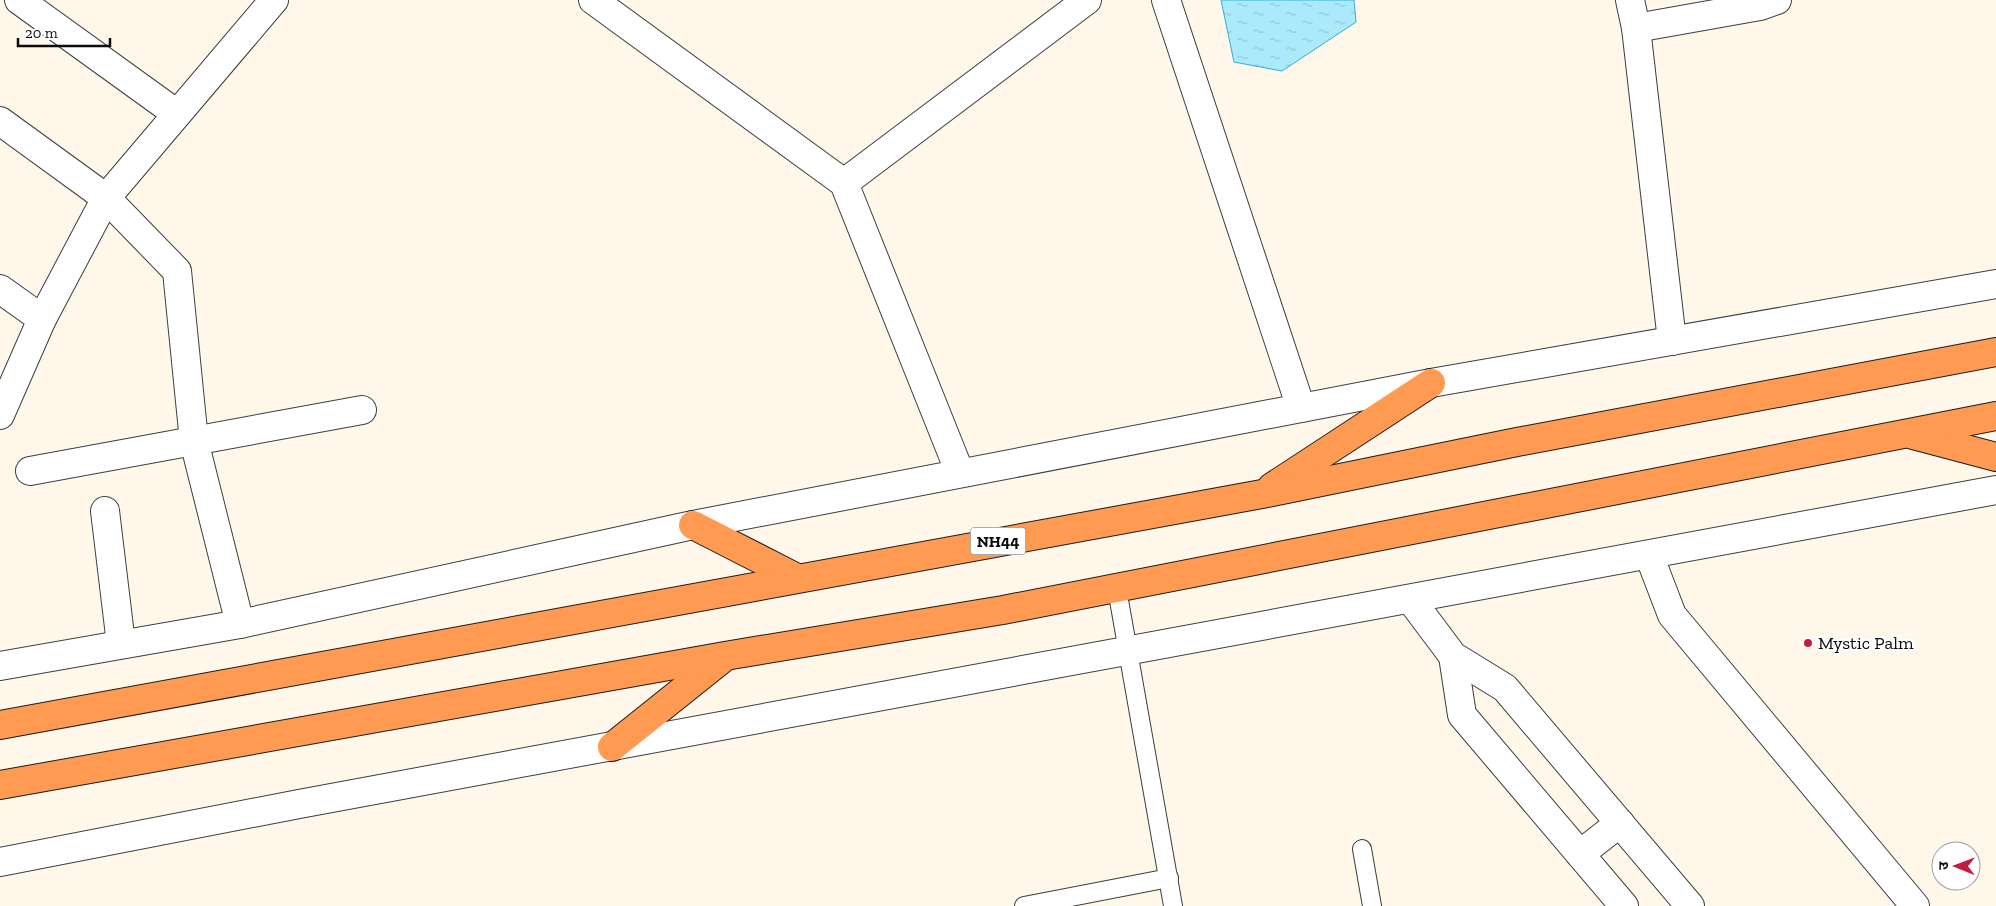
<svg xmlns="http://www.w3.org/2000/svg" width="1996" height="906" viewBox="0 0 1996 906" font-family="'Zilla Slab','Noto Sans Devanagari',serif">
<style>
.water{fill:url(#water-ripples);stroke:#2eb0d5}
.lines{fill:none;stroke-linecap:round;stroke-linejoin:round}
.service-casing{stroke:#3e3e3e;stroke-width:20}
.minor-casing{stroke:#3e3e3e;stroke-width:30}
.tertiary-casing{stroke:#3e3e3e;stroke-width:30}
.trunk-casing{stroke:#1c1c1c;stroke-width:30}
.service{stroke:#fff;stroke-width:18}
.minor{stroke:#fff;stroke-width:28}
.tertiary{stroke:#fff;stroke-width:28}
.trunk{stroke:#fe9a52;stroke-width:28}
.poi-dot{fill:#c21c42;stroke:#fff;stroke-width:2}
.labels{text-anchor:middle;stroke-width:5;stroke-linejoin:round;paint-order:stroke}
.shield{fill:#fff;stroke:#545454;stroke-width:1}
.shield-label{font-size:16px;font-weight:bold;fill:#0b0b0b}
.poi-label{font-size:18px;fill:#0b0b0b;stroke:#fff;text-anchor:start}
</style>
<defs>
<pattern id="water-ripples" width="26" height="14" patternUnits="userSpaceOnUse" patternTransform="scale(1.25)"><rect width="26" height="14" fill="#abeafa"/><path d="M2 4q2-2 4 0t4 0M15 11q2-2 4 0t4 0" fill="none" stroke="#92c7d5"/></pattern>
</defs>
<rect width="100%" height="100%" fill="#fff7ea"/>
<!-- water -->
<path class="water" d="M1221,0H1354L1356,22L1282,71L1234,62Z"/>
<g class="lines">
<!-- service casing -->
<g class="service-casing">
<g id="service">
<path d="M1117,589L1173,906"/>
<path d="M1362,849L1372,906"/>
<path d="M1024,906L1169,878"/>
</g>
</g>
<!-- minor casing -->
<g class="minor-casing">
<g id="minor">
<path d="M19,0L177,114"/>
<path d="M593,0L844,183L960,473"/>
<path d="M1166,0L1301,408"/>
<path d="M1630,0L1636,28L1672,341"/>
<path d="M1636,28L1760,6L1777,0"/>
<path d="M0,121L106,198L177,271L194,441L240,624"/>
<path d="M844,183L1087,0"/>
<path d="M0,289L42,319"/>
<path d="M0,415L42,319L106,198L274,0"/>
<path d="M30,471L362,410"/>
<path d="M105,511L121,644"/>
<path d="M1649,555L1672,615L1915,906"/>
<path d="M1411,600L1453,656L1505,688L1690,906"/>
<path d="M1453,656L1462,715L1624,906"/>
<path d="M1580,854L1620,823"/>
</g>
</g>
<!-- tertiary casing -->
<g class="tertiary-casing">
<g id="tertiary">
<path d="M0,666L240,624L693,525L1431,383L1996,284"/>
<path d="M0,862L299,804L1996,490"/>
</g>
</g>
<!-- trunk casing -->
<g class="trunk-casing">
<g id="trunk">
<path d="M1913,435L1996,457"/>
<path d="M1272,487L1431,383"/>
<path d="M693,525L797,578"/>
<path d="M0,725L1262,494L1517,442L1996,352"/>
<path d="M612,747L722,659"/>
<path d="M0,785L725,656L1003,610L1996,416"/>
</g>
</g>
<!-- service -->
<use href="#service" class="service"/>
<!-- minor -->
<use href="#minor" class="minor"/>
<!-- tertiary -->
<use href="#tertiary" class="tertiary"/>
<!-- trunk -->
<use href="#trunk" class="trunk"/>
</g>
<!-- markers -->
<circle class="poi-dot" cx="1808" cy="643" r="5"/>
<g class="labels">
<!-- shield labels -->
<rect class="shield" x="970.5" y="527.5" width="55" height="27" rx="4"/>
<g class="shield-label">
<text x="998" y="547">NH44</text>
</g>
<!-- poi labels -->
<g class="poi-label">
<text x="1818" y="649">Mystic Palm</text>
</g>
</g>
<!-- north arrow -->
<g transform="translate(1956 866) rotate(271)"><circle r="24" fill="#ffffff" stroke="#9d9d9d"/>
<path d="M0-4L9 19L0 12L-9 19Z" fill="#c21c42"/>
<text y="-8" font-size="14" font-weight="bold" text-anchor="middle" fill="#0b0b0b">उ</text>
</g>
<!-- scale -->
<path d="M18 38v8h92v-8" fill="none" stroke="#0b0b0b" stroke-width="2.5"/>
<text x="25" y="38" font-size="15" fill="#0b0b0b" stroke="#ffffff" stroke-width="4" paint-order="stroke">20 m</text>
</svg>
